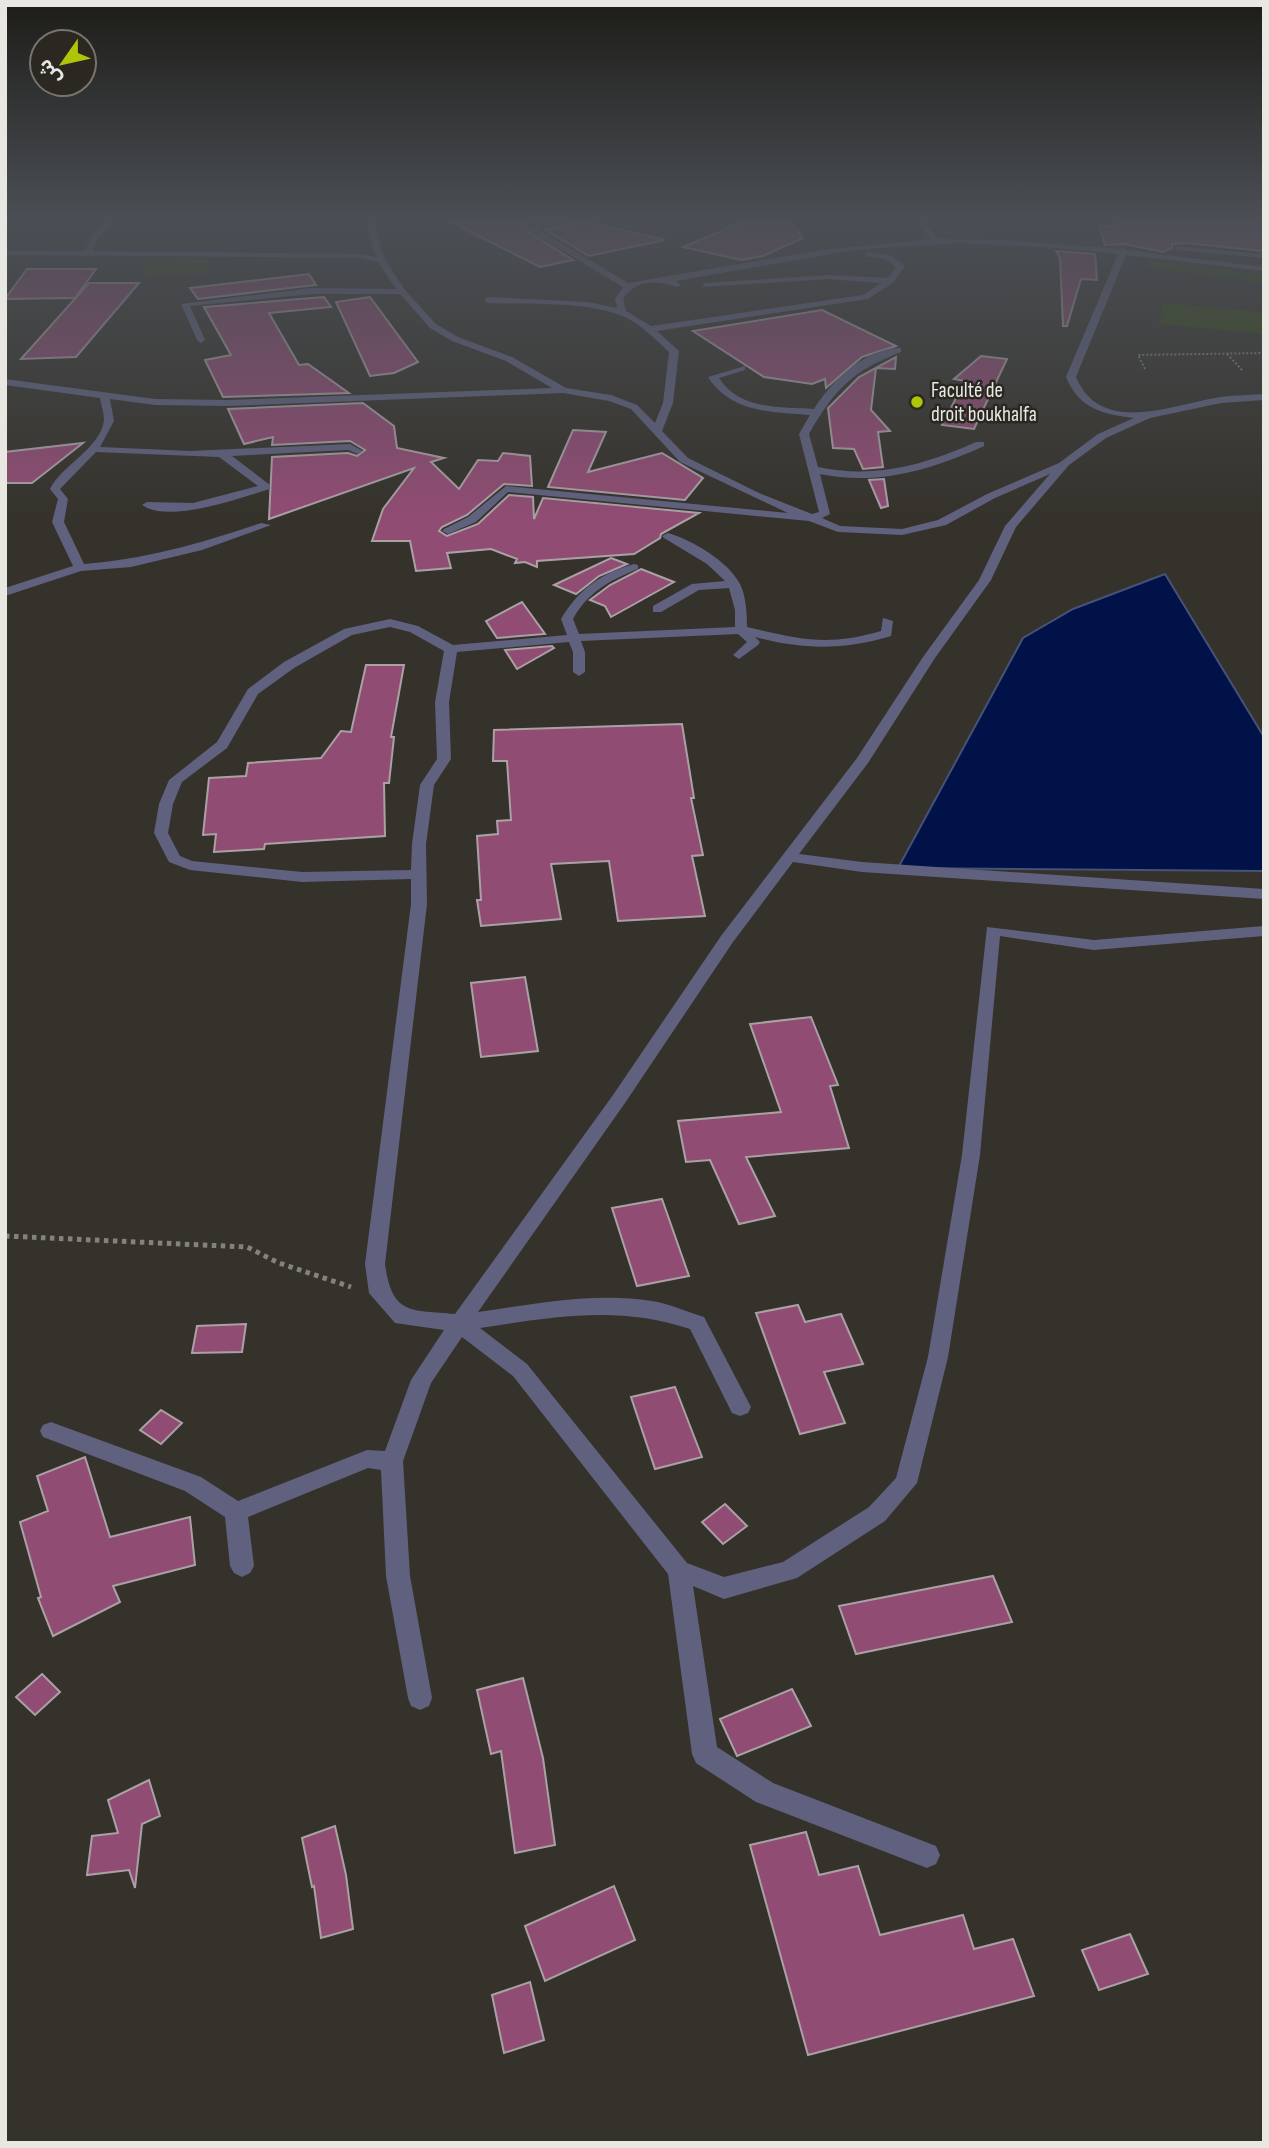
<svg xmlns="http://www.w3.org/2000/svg" width="1269" height="2148" viewBox="0 0 1269 2148" font-family="'Sofia Sans Condensed','Noto Sans Arabic',sans-serif">
<style>
.green{fill:#344812}
.water{fill:#001248;stroke:#465276;stroke-width:2}
.building{fill:#914c73;stroke:#aaa1a5;stroke-width:2}
.lines{fill:none;stroke-linecap:round;stroke-linejoin:round}
.path-far1{stroke:#84827c;stroke-width:2;stroke-dasharray:2 2;stroke-linecap:butt}
.path{stroke:#84827c;stroke-width:5;stroke-dasharray:4.5 4.5;stroke-linecap:butt}
.minor{fill:#60617f;fill-rule:evenodd}
.poi-dot{fill:#afc507;stroke:#2b2822;stroke-width:2.5}
.labels{text-anchor:middle;stroke-width:5;stroke-linejoin:round;paint-order:stroke}
.far-poi-label{font-size:21px;fill:#e8e7e2;stroke:#2b2822;text-anchor:start}
</style>
<rect width="100%" height="100%" fill="#35322b"/>
<!-- green -->
<g class="green">
<path d="M211,259L207,273L143,275L146,261Z"/>
<path d="M1150,261L1264,274V283L1247,281L1246,279L1146,268Z"/>
<path d="M1164,303L1264,312V334L1159,324Z"/>
</g>
<!-- water -->
<path class="water" d="M1165,574L1264,737V871L898,868L1023,638L1073,609Z"/>
<!-- building -->
<g class="building">
<path d="M445,219H549L527,223L525,230L573,260L540,267Z"/>
<path d="M750,219H789L803,238L763,256L741,260L683,247Z"/>
<path d="M1119,219H1264V240L1262,251L1185,243L1172,244V248L1163,252L1124,244L1105,245L1100,226H1119Z"/>
<path d="M581,221L665,240L589,256L545,230Z"/>
<path d="M1056,251L1095,254L1097,280L1081,279L1067,326H1063L1060,258Z"/>
<path d="M27,269H96L75,298L5,299Z"/>
<path d="M309,274L316,285L198,299L190,288Z"/>
<path d="M89,283H139L76,357L21,359Z"/>
<path d="M324,297L331,307L269,313L299,365L308,364L349,393L223,397L205,360L231,355L204,307Z"/>
<path d="M370,297L418,362L394,373L370,376L336,302Z"/>
<path d="M822,310L896,346L862,357L826,388L825,379L812,384L764,377L693,331Z"/>
<path d="M981,356L1007,359L974,429L942,425L965,381L954,379Z"/>
<path d="M896,357L895,369L876,368L871,410L890,431L878,432L883,467L863,469L854,449L833,448L828,408L859,377Z"/>
<path d="M363,403L394,426L397,448L444,458L431,462L459,489L478,460L498,461L503,453L530,456L532,486L504,484L467,515L442,527L439,531L447,536L478,524L509,495L533,497L534,519L543,498L699,513L661,534L660,538L634,554L537,561V567L525,562L515,563L517,559L491,549L447,553L451,568L416,571L410,541H372L383,509L414,468L269,519L272,457L348,453L357,456L365,450L350,441L272,445L273,437L244,444L228,409Z"/>
<path d="M573,430L606,432L588,472L662,453L703,478L685,500L548,487Z"/>
<path d="M83,443L32,483H5V452Z"/>
<path d="M884,479L888,506L881,508L869,480Z"/>
<path d="M611,558L627,564L599,576L576,594L554,585Z"/>
<path d="M641,569L674,582L611,617L605,606L590,600L610,585Z"/>
<path d="M522,602L545,634L497,638L486,621Z"/>
<path d="M552,646L554,648L517,669L505,650Z"/>
<path d="M366,665H404L391,737H394L389,783H384L385,836L265,844L264,849L214,852L216,834L203,835L209,778L246,776L248,763L321,758L341,731L351,732Z"/>
<path d="M682,724L694,798H691L703,855L692,856L705,916L618,921L609,861L551,864L561,919L481,926L477,900H481L477,836L498,834L497,821L511,820L507,761H493L494,730Z"/>
<path d="M525,977L538,1051L481,1057L471,983Z"/>
<path d="M811,1017L838,1085L830,1086L849,1148L746,1157L775,1216L739,1224L710,1160L686,1162L678,1121L781,1112L750,1024Z"/>
<path d="M662,1199L689,1276L637,1286L612,1208Z"/>
<path d="M798,1305L805,1322L841,1314L863,1364L824,1372L845,1423L800,1434L756,1313Z"/>
<path d="M246,1324L242,1352L192,1353L197,1326Z"/>
<path d="M675,1387L702,1457L655,1469L631,1397Z"/>
<path d="M161,1410L182,1423L161,1444L140,1430Z"/>
<path d="M85,1457L110,1537L190,1517L195,1565L113,1586L120,1602L53,1636L38,1598L41,1597L20,1522L48,1511L37,1476Z"/>
<path d="M725,1504L747,1526L723,1544L702,1522Z"/>
<path d="M993,1576L1012,1622L856,1654L839,1606Z"/>
<path d="M42,1674L60,1692L35,1715L16,1697Z"/>
<path d="M523,1678L543,1758L555,1845L515,1853L501,1751L491,1754L477,1690Z"/>
<path d="M792,1689L811,1726L737,1756L720,1719Z"/>
<path d="M149,1780L160,1816L142,1824L135,1888L129,1870L87,1875L92,1836L118,1833L108,1800Z"/>
<path d="M335,1826L346,1875L353,1929L321,1938L314,1886L312,1887L302,1838Z"/>
<path d="M806,1832L819,1875L858,1866L880,1935L963,1915L974,1949L1013,1939L1034,1996L808,2055L750,1845Z"/>
<path d="M614,1886L635,1940L545,1981L525,1926Z"/>
<path d="M1130,1934L1148,1974L1099,1990L1082,1950Z"/>
<path d="M530,1982L544,2040L504,2053L492,1995Z"/>
</g>
<g class="lines">
<!-- path-far1 -->
<g class="path-far1">
<path d="M1227,354L1242,370"/>
<path d="M1145,369L1138,355L1264,353"/>
</g>
<!-- path -->
<path class="path" d="M5,1236L247,1247L279,1263L351,1287"/>
<!-- minor -->
<g class="minor">
<path d="M109,219H118L98,237L93,251L361,254L376,257L365,219H373L385,260L405,290L436,324L458,337L512,357L566,388L611,395L637,405L655,423L663,403L669,352C654,338 637,320 617,314C577,301 530,305 488,303L484,300L488,297L588,302L617,308L615,299L623,287L528,230V226L563,219H579L538,229L628,283L822,250L930,239L915,219H923L938,239L1002,240L1120,249L1124,247L1127,250L1264,267V271L1126,255L1076,377C1101,437 1174,404 1221,397C1235,395 1250,395 1264,394V400L1221,403L1150,418L1106,438L1069,465L1016,527L991,580L935,658L868,763L799,854L862,862L1264,889V899L862,872L793,862L733,942L625,1103L478,1312C535,1304 594,1292 652,1301C670,1304 687,1312 704,1317L751,1407L748,1413L740,1416L732,1413L690,1329C617,1305 554,1317 480,1328L527,1364L687,1563L724,1577L783,1562L869,1507L896,1478L928,1357L962,1155L987,927L1094,940L1264,926V936L1094,950L1000,936L980,1155L948,1357L917,1483L885,1521L797,1578L724,1599L693,1586L717,1747L773,1783L936,1846L940,1855L936,1864L927,1868L756,1802L696,1763L692,1754L668,1574L513,1376L462,1337L431,1383L403,1461L410,1576L432,1698L429,1706L420,1710L411,1706L408,1698L386,1576L381,1470L368,1468L248,1517L254,1566L250,1573L242,1577L234,1573L230,1566L225,1517L185,1491L43,1437L40,1431L43,1425L51,1422L59,1425L201,1477L238,1501L367,1450L385,1451L411,1380L444,1330L395,1323L369,1293L365,1264L411,904V879L302,882L190,870L169,862L154,833L159,804L169,780L217,742L248,689L284,662L344,629L390,619L418,626L453,645L567,635L561,619C578,590 601,573 634,564L638,565V569C610,580 588,592 573,619L579,634L735,627V610L729,588L699,590L661,612H653V606L692,584L725,581L707,564L664,538L662,536L668,533C692,540 728,561 740,584C746,596 747,613 747,627C800,639 826,647 881,631L883,618L893,621L891,636C845,650 802,650 755,637L760,642L758,645L739,659L733,655L747,642L738,634L581,641L585,652V672L579,676L573,672V652L569,642L457,652L449,702L451,759L434,785L426,844L427,904L385,1264C392,1315 410,1310 455,1314L613,1095L721,936L857,758L923,657L979,580L1005,526L1050,474L995,498L946,525L902,535L838,532L809,521L508,492L476,522L448,534L442,531L444,529L468,517L506,486L788,513L680,462L631,409L609,401L563,393L228,406L155,405L110,399L114,421L100,447L190,451L350,444L363,451L358,454L348,450L232,456L270,485V489C240,498 169,524 142,505L147,502L193,503L258,486L219,457L96,452L60,489L68,499L64,522L84,564C146,559 202,543 261,523L271,525L202,550L131,567L81,571L5,596V588L73,566L52,522L58,499L50,489C62,465 101,448 104,420C104,413 101,404 100,398L5,385V379L155,399L228,400L552,388L506,361L452,341L430,328L400,294H312L190,306L205,340L201,343L197,340L181,304L312,288L396,289L378,262L361,258L5,255V251H85L92,234ZM959,243L1046,247L1118,254L1066,377C1079,409 1103,414 1134,418L1098,434L1059,463L987,494L938,520L902,529L840,526L822,518L830,514L820,474C877,486 931,470 984,446V442H976C925,465 874,479 818,467L809,434C835,389 852,371 901,352V348C868,346 830,382 814,409C781,407 739,410 719,378L745,370V366L708,377C731,413 772,412 810,415L799,434L819,512L812,514L759,493L688,458L662,431L673,403L679,351L657,331L868,299L893,283L905,266L890,255L867,252L864,256L885,259L896,267L888,278L828,275L705,283L702,287L828,279L881,283L863,295L651,326L626,311L623,299C636,279 656,280 677,287L681,285L676,281L853,250ZM390,627L410,632L444,651L435,702L437,759L420,785L412,844L411,870L302,872L192,861L180,856L168,833L173,804L182,782L227,748L258,694L294,668L352,635Z"/>
<path d="M1174,246L1264,254V258L1177,250Z"/>
</g>
</g>
<!-- sky -->
<linearGradient id="sky" x2="0" y2="1"><stop stop-color="#1d1c18"/><stop offset="0.42" stop-color="#4b4f55"/><stop offset="1" stop-color="#4b4f55" stop-opacity="0"/></linearGradient>
<rect width="1269" height="520" fill="url(#sky)"/>
<!-- markers -->
<circle class="poi-dot" cx="917" cy="402" r="7"/>
<g class="labels">
<!-- far-poi labels -->
<g class="far-poi-label">
<text x="931" y="397">Faculté de<tspan x="931" dy="24">droit boukhalfa</tspan></text>
</g>
</g>
<!-- border -->
<rect width="1269" height="2148" fill="none" stroke="#e8e7e2" stroke-width="14"/>
<!-- north arrow -->
<g transform="translate(63 63) rotate(236)"><circle r="33" fill="#2b2822" stroke="#77746f" stroke-width="2"/>
<path d="M0-5L12 26L0 18L-12 26Z" fill="#afc507"/>
<text y="-10" font-size="19" font-weight="bold" text-anchor="middle" fill="#e8e7e2">ش</text>
</g>
</svg>
